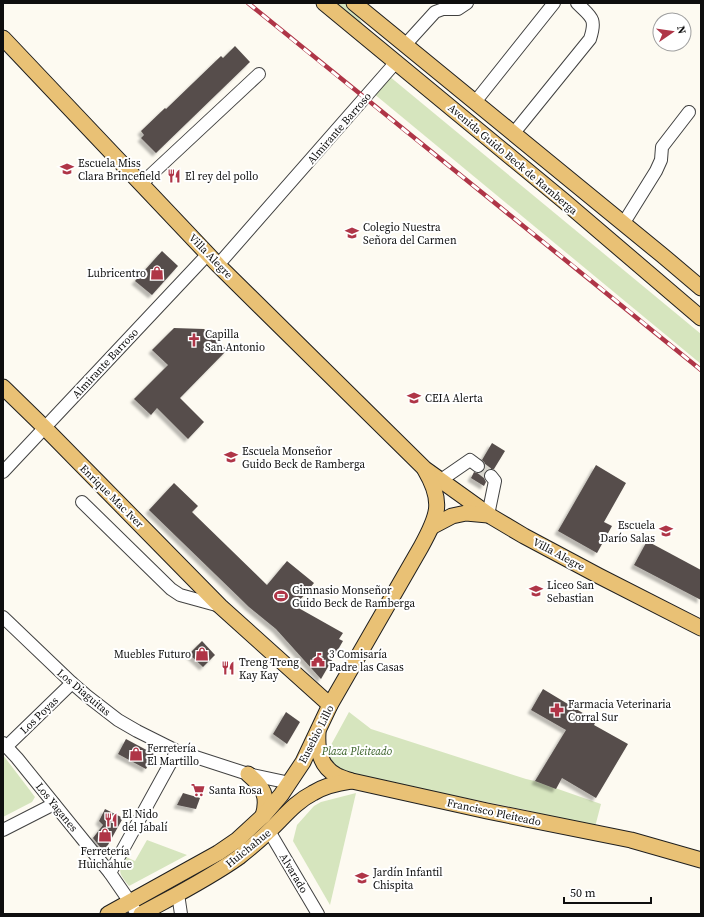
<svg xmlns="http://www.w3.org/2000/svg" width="704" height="917" viewBox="0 0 704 917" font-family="'Source Serif 4',serif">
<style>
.green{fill:#d6e5be}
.building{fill:#564e4c;filter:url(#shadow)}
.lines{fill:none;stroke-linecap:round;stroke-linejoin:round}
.minor-tunnel{stroke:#d9d7cf;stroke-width:12;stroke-dasharray:12 6;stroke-linecap:butt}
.minor-casing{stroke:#414141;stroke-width:14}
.major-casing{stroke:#1f1f1f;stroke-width:17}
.minor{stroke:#fff;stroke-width:12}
.major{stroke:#e9c175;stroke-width:15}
.rail-casing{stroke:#af3547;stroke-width:4.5}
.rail{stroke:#fff;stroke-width:3;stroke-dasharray:9;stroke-linecap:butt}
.labels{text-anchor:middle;stroke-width:4;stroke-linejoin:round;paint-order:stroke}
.street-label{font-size:11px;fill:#0e0e0e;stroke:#fff}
.poi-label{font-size:11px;fill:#0e0e0e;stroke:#fff;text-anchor:start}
.park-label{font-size:11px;font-style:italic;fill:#375f25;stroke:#fff}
</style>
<defs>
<filter id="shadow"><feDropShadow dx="-3.5" dy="3.5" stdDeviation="1" flood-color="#0004"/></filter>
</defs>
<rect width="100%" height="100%" fill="#fdfaf1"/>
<!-- green -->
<g class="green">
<path d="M335,3H344L356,13L364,26L388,46Z"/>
<path d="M389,76L701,334V364L373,93Z"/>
<path d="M349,712L371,729L526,779L535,781L601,804L595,827L526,810L350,775L341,772L335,765L330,757L331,745Z"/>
<path d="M3,755L35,797L32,802L3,817Z"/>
<path d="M356,793L330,905L293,841L297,825L314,806L321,802Z"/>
<path d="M147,840L187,855L129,886C119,873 117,872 126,857L135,861Z"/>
</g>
<!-- building -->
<g class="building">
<path d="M235,46L250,62L156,153L141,138L144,135L141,131L165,108L166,109L221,56L223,58Z"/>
<path d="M162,251L178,266L152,295L135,281Z"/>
<path d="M174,328L204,329L227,350L180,398L204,422L188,439L157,408L151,415L134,399L168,365L152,350Z"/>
<path d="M492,443L505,451L494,469H489L487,470L484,473V478L486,482L484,486L471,478L474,472L477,473H481L484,470L485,467V463L482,460Z"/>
<path d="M596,465L626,483L604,522L612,526L597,553L558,531Z"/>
<path d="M174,483L198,506L192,512L267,585L287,561L314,583L295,606L343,633L339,639L343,641L321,679L276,629L249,607L149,510Z"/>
<path d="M647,541L701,570V600L634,565Z"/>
<path d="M202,641L215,655L203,667L189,654Z"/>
<path d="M543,689L596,721L594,725L628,744L596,798L562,778L556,789L535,781L566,730L531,710Z"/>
<path d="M286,712L300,722L287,744L273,734Z"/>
<path d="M126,739L154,754L146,769L118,754Z"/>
<path d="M183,793L200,798L196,809L177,805Z"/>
<path d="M105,809L123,818L104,852L93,838L103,825L99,821Z"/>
</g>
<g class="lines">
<!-- minor-tunnel -->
<path class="minor-tunnel" d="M478,466L491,476"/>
<!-- minor casing -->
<g class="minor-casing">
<g id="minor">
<path d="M405,45L435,12L443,9H458L467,3"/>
<path d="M475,102L554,3"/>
<path d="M513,134L590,39C597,18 591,17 577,3"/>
<path d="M141,184L259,74"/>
<path d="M623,224L656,171L661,160L662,147L689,112"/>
<path d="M218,265L396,62"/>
<path d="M3,472L208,254"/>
<path d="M441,480L470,460L478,466"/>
<path d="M82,502L171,589L180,595L220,606"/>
<path d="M488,515L495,481L491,476"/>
<path d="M3,617L72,683L87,696L118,720L137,731L177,751L248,774L290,783"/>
<path d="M3,743L17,758L110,873L130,902L137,914"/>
<path d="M7,746L72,683"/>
<path d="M3,830L54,804"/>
<path d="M269,831L318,914"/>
<path d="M110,873L177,751"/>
<path d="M178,894L181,914"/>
</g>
</g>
<!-- major casing -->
<g class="major-casing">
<g id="major">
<path d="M324,3L564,201L701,318"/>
<path d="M354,3L662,255L701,288"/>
<path d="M3,38L218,265L425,469L492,517L524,536L599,576L701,628"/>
<path d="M3,387L44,427L220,606L330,705"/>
<path d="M433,526L452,516L466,513L488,515"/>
<path d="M318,733C317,750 320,766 336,775C341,778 346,779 352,781L487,811L631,840L701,860"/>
<path d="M248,774C263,787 269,796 263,816"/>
<path d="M108,914L218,853L237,840L263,816L281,795L303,762L330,705L421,547C438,516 444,502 425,470"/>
<path d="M141,914C174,896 208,879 239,857C249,849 260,840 269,831C283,818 295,802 313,793C324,786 337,783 351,781"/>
</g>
</g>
<!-- minor -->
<use href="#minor" class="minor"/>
<!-- major -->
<use href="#major" class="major"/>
<!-- rail casing -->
<g class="rail-casing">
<path id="rail" d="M248,3C398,126 551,247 701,370"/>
</g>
<!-- rail -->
<use href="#rail" class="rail"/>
</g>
<!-- icons -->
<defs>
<g id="school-bare" transform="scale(1.08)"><path d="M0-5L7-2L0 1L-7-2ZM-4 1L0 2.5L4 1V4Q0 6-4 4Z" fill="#af3547" stroke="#fff" stroke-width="2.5" paint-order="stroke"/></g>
<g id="restaurant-bare" transform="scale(1.08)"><path d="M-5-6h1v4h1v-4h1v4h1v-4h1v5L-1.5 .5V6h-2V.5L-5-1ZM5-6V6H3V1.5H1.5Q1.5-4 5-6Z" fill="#af3547" stroke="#fff" stroke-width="2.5" paint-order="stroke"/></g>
<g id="shop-bare" transform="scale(1.08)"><path d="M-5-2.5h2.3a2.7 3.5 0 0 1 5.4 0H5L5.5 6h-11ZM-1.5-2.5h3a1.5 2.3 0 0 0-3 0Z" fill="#af3547" stroke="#fff" stroke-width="2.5" paint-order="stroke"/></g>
<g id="church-bare" transform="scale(1.08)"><path d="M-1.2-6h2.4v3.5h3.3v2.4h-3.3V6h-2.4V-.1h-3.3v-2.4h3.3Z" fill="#af3547" stroke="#fff" stroke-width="2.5" paint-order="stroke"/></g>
<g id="stadium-bare" transform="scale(1.08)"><path d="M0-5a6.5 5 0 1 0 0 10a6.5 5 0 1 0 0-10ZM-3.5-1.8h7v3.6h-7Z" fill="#af3547" stroke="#fff" stroke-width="2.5" paint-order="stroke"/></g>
<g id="civic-bare" transform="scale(1.08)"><path d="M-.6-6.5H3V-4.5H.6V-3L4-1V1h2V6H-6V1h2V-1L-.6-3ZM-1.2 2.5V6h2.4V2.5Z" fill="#af3547" stroke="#fff" stroke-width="2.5" paint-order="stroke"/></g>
<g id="pharmacy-bare" transform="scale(1.08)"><path d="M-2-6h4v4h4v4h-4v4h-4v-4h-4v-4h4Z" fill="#af3547" stroke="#fff" stroke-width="2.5" paint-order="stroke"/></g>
<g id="supermarket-bare" transform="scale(1.08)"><path d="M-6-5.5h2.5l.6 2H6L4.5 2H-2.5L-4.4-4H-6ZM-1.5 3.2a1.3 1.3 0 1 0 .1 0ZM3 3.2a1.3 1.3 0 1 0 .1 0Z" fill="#af3547" stroke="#fff" stroke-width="2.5" paint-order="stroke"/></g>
</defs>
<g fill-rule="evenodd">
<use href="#school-bare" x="67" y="169"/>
<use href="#restaurant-bare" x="174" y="176"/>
<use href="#school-bare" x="352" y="233"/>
<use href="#shop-bare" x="157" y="273"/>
<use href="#church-bare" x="194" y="340"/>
<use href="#school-bare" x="414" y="398"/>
<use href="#school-bare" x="231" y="457"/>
<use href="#school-bare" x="666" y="531"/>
<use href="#school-bare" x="536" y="591"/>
<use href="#stadium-bare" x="281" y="596"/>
<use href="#shop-bare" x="202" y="654"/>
<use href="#civic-bare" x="318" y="660"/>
<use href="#restaurant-bare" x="228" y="668"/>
<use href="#pharmacy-bare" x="557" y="710"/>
<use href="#shop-bare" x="136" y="754"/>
<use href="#supermarket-bare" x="198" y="790"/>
<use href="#restaurant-bare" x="111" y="820"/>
<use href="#shop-bare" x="105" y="835"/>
<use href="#school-bare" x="362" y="878"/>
</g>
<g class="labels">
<!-- street labels -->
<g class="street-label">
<text transform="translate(339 128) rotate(-49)" y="4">Almirante Barroso</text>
<text transform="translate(513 159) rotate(40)" y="4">Avenida Guido Beck de Ramberga</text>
<text transform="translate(211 256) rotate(46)" y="4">Villa Alegre</text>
<text transform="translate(105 363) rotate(-47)" y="4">Almirante Barroso</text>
<text transform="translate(112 496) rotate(45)" y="4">Enrique Mac Iver</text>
<text transform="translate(559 554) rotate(28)" y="4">Villa Alegre</text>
<text transform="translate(84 692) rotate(40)" y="4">Los Diaguitas</text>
<text transform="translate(39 715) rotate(-44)" y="4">Los Poyas</text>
<text transform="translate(316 734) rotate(-63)" y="4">Eusebio Lillo</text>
<text transform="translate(57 807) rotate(51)" y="4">Los Yaganes</text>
<text transform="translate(494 812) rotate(12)" y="4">Francisco Pleiteado</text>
<text transform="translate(248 848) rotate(-39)" y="4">Huichahue</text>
<text transform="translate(294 873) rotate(59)" y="4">Alvarado</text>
</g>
<!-- poi labels -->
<g class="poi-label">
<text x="78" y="167">Escuela Miss<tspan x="78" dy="13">Clara Brincefield</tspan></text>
<text x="185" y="180">El rey del pollo</text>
<text x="363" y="231">Colegio Nuestra<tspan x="363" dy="13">Señora del Carmen</tspan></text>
<text x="146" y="277" text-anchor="end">Lubricentro</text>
<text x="205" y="338">Capilla<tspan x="205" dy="13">San Antonio</tspan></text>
<text x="425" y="402">CEIA Alerta</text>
<text x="242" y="455">Escuela Monseñor<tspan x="242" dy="13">Guido Beck de Ramberga</tspan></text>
<text x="655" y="529" text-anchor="end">Escuela<tspan x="655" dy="13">Darío Salas</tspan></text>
<text x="547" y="589">Liceo San<tspan x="547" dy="13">Sebastian</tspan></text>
<text x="292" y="594">Gimnasio Monseñor<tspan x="292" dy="13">Guido Beck de Ramberga</tspan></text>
<text x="191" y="658" text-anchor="end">Muebles Futuro</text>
<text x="329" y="658">3 Comisaría<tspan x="329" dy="13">Padre las Casas</tspan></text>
<text x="239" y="666">Treng Treng<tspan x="239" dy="13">Kay Kay</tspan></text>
<text x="568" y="708">Farmacia Veterinaria<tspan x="568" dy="13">Corral Sur</tspan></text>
<text x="147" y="752">Ferretería<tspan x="147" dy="13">El Martillo</tspan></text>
<text x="209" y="794">Santa Rosa</text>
<text x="122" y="818">El Nido<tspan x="122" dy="13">del Jabalí</tspan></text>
<text x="105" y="855" text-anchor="middle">Ferretería<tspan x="105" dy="13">Huichahue</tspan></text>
<text x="373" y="876">Jardín Infantil<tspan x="373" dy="13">Chispita</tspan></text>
</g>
<!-- park labels -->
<g class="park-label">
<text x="357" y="755">Plaza Pleiteado</text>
</g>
</g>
<!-- border -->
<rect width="704" height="917" fill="none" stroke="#0e0e0e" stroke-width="8"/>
<!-- north arrow -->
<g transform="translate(672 32) rotate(77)"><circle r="19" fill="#ffffff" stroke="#9f9f9f"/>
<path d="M0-3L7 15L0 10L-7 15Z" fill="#af3547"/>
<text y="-6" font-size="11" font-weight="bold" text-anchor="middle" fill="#0e0e0e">N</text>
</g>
<!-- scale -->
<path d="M564 897v6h87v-6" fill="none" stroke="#0e0e0e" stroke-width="2"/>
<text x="570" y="897" font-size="12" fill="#0e0e0e" stroke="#ffffff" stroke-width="3" paint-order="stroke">50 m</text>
</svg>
